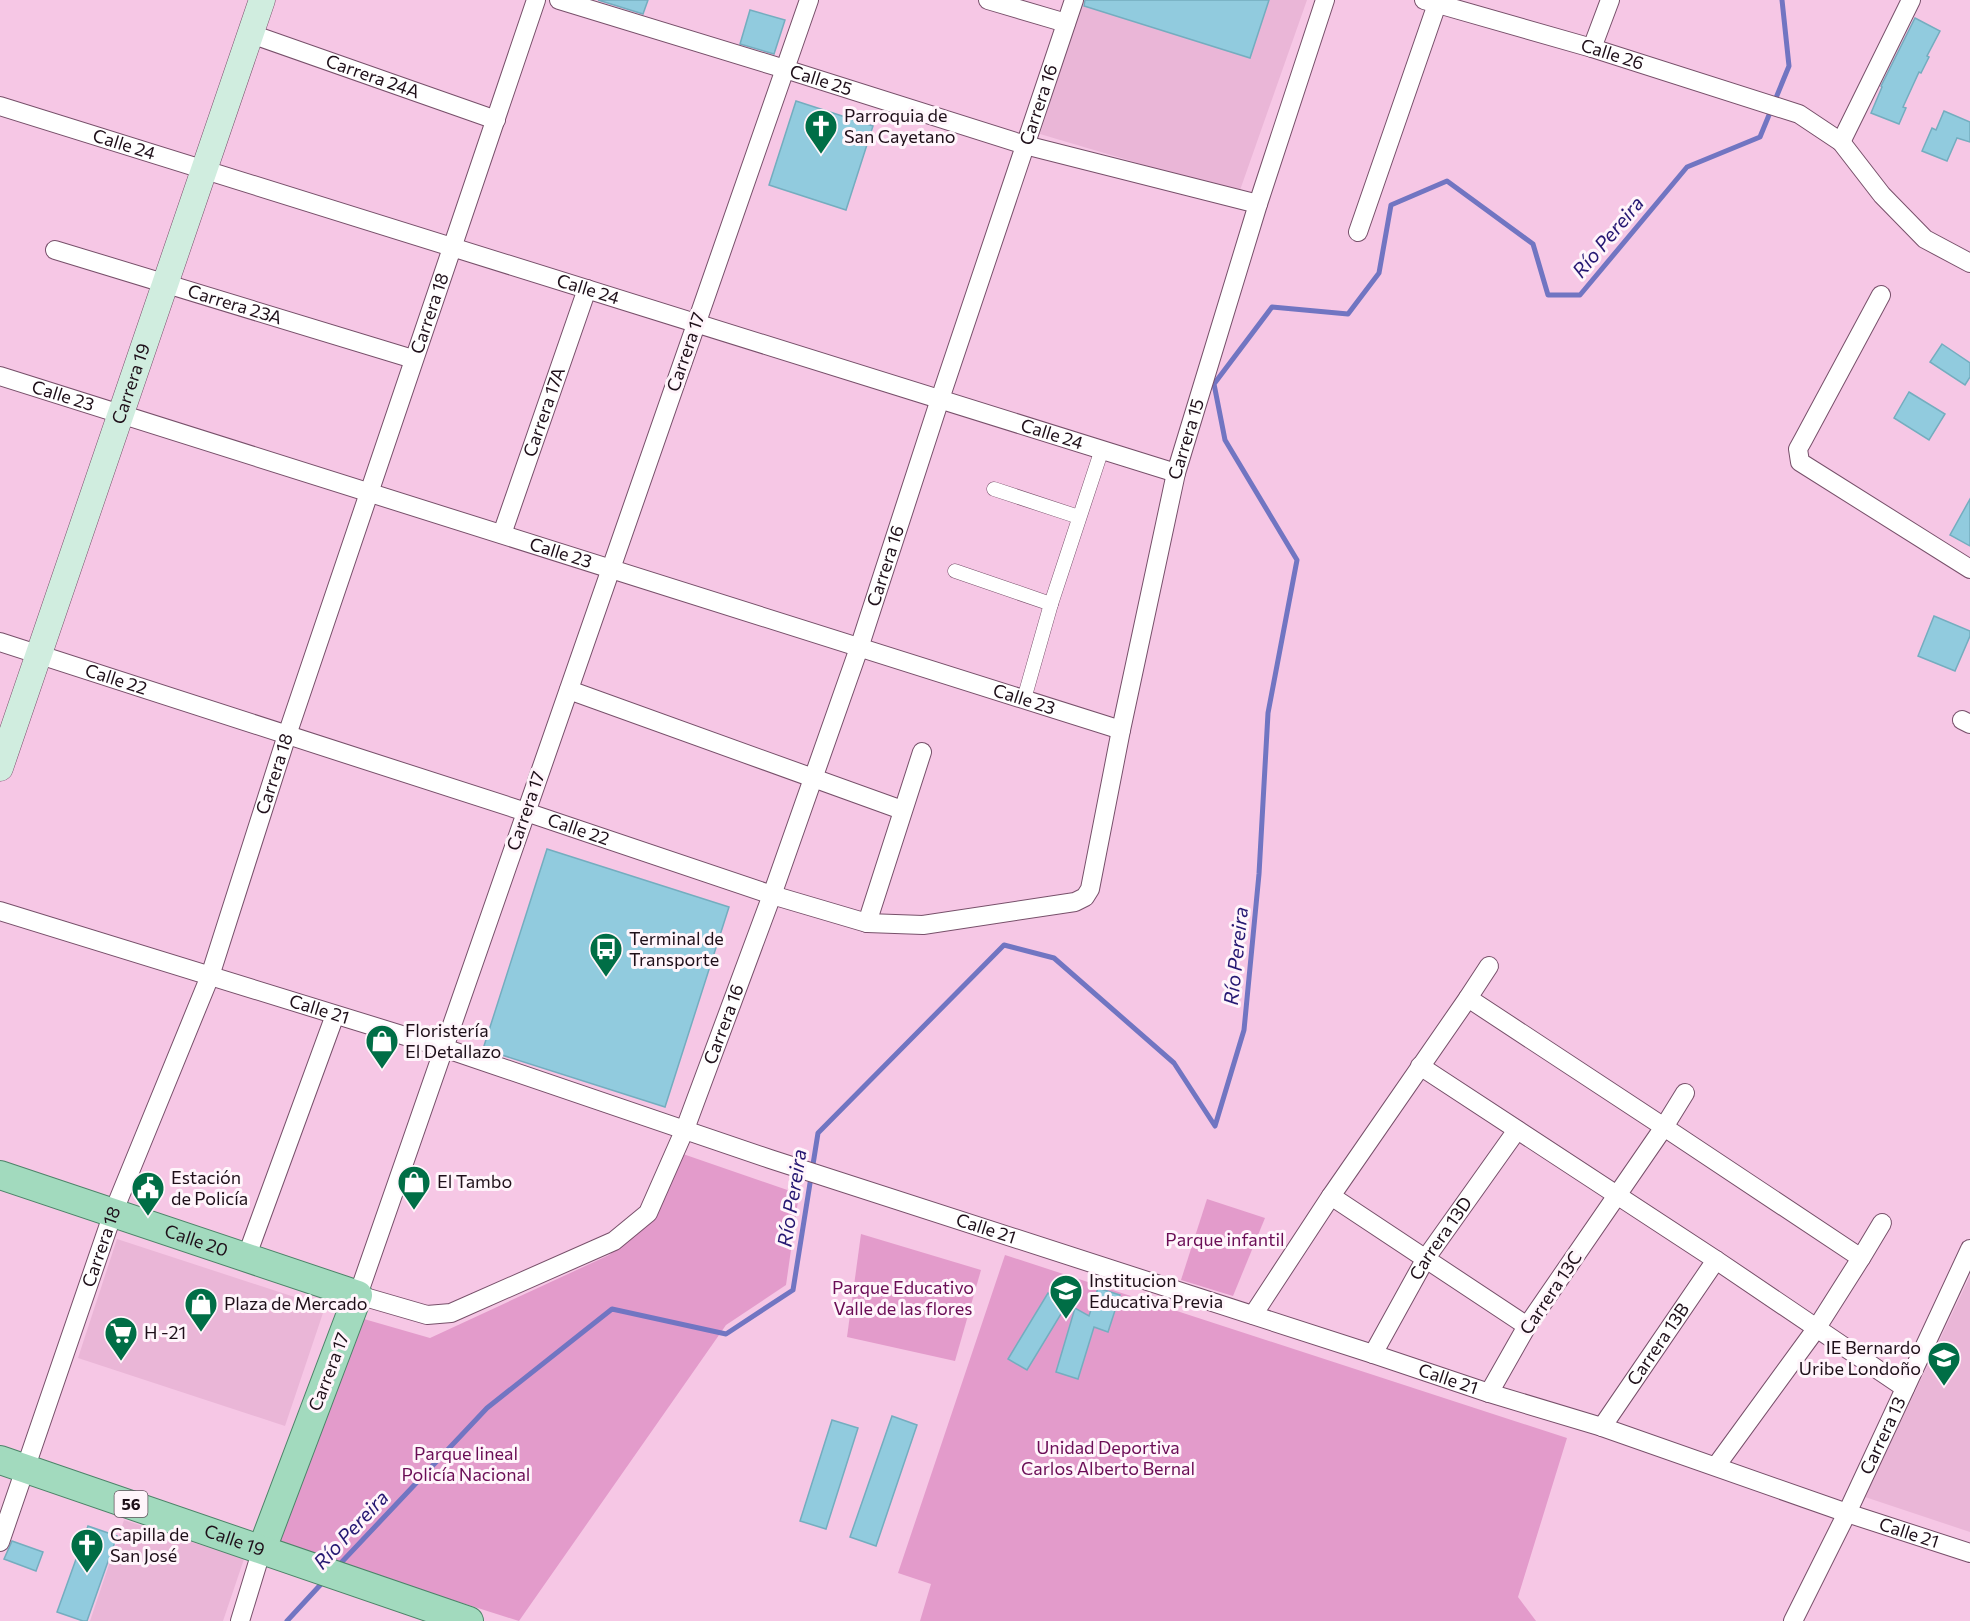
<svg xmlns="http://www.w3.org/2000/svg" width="1970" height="1621" viewBox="0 0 1970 1621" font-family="Commissioner,sans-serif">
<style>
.built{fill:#eab6d7}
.green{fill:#e39bcb}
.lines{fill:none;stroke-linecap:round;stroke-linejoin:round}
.stream{stroke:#7175c2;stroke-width:5}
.building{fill:#91cbde;stroke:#74adbf;stroke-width:1.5}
.pedestrian-casing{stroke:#77506a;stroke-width:15}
.minor-casing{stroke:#77506a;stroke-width:20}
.secondary-casing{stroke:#77506a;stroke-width:27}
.primary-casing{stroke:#4c8368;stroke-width:30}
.pedestrian{stroke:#fff;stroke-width:14}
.minor{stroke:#fff;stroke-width:18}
.secondary{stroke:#d0eddf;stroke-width:26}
.primary{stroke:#a2dabe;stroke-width:28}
.labels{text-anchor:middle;stroke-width:6;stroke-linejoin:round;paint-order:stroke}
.shield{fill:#fff5fb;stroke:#62545d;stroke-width:1.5}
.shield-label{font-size:16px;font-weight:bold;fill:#1e0f19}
.street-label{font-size:18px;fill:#1e0f19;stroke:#fff5fb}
.poi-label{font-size:18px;fill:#1e0f19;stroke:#fff5fb;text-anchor:start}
.park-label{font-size:18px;fill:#6a0c55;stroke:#fff5fb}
.water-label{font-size:20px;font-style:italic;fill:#251772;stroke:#fff5fb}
</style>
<rect width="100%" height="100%" fill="#f6c7e5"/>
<!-- built -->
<g class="built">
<path d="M1269,0H1307L1239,193L1040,134L1081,5L1250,58Z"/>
<path d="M117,1239L325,1307L285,1426L78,1358Z"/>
<path d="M1970,1276V1532L1865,1497Z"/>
<path d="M124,1520L244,1559L223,1621H90Z"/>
</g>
<!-- green -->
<g class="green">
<path d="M683,1154L799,1194L786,1285L726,1325L519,1621L271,1542L357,1317L430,1338L609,1255L654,1218Z"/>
<path d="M1207,1199L1265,1218L1233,1296L1181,1280Z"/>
<path d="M861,1234L981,1270L955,1361L847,1337Z"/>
<path d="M1005,1255L1567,1438L1518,1597L1536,1621H920L931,1584L898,1573Z"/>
</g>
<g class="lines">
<!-- stream -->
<g class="stream">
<path d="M338,1566L487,1408L612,1309L726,1334L793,1290L818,1133L1004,945L1054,958L1174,1063L1215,1126L1244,1030L1259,874L1268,713L1297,560L1225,440L1214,384L1272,307L1348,314L1379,273L1391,205L1447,181L1533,244L1548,295H1580L1687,167L1760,137L1789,66L1782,0"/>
<path d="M287,1621L323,1582"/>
</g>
</g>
<!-- building -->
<g class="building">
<path d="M598,0H648L643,14Z"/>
<path d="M1085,0H1269L1250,58L1084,6Z"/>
<path d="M750,10L785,20L774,54L740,44Z"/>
<path d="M1915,18L1940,31L1927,56L1929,57L1921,73L1919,72L1903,107L1906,108L1899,124L1871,113L1882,87L1881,86Z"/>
<path d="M796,101L873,126L846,210L769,185Z"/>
<path d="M1944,111L1970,122V142L1957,138L1947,161L1922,151L1932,128L1936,130Z"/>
<path d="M1942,344L1970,363V377L1965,385L1930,362Z"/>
<path d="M1909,392L1945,414L1929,440L1894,418Z"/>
<path d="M1970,499V546L1950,535Z"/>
<path d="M1934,616L1970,631V636L1955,671L1918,656Z"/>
<path d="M547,849L729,907L665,1107L483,1049Z"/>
<path d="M1098,1288L1120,1295L1108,1332L1094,1327L1078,1379L1056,1372L1075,1308L1089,1316Z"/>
<path d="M1048,1293L1067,1304L1027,1370L1008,1359Z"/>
<path d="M892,1416L917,1425L876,1546L850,1537Z"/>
<path d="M832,1420L858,1428L826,1529L800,1521Z"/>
<path d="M88,1526L117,1536L87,1621H83L57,1612Z"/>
<path d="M12,1541L43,1552L36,1571L4,1559Z"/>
</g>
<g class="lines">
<!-- pedestrian casing -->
<g class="pedestrian-casing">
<g id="pedestrian">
<path d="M994,489L1079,517"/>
<path d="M955,571L1051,604"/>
<path d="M1024,699L1051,604L1102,449"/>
</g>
</g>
<!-- minor casing -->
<g class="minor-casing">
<g id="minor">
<path id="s1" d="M559,0L785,69L1025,145L1258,204"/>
<path id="s2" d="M809,0L358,1295L427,1315L451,1313L614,1241L648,1213L685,1129L772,895L859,648L940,399L1074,0"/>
<path d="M988,0L1066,23"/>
<path id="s3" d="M1424,0L1592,48L1799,114L1841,142L1882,195L1925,239L1970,263"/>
<path id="s4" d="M251,34L496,120"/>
<path d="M1592,48L1610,0"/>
<path id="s5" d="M0,106L1176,473"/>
<path d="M1841,142L1911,0"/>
<path d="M1358,232L1437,4"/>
<path id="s6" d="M55,250L413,359"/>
<path d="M1881,295L1803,440L1798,449L1800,462L1970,569"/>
<path id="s7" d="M0,376L1121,730"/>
<path id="s8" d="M502,534L587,289"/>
<path id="s9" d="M0,642L526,812L772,895L867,923L923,925L1075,902L1085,897L1090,889L1121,730L1176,473L1258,204L1325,0"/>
<path d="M569,690L902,810"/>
<path d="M1962,720L1970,724"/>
<path id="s10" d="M0,911L444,1048L770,1159L1373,1354L1489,1393L1602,1427L1847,1513L1970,1553"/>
<path d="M867,923L922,752"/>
<path d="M1468,998L1489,966"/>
<path d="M1420,1066L1716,1260L1905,1388"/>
<path d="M1685,1093L1664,1127L1861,1258L1816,1329L1716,1466"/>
<path d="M1331,1196L1527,1326"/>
<path d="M246,1258L335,1015"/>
<path d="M1861,1258L1882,1223"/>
<path d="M1253,1315L1331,1196L1468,998L1664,1127L1527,1326L1489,1393"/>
<path id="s11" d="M1373,1354L1426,1258L1517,1130"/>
<path id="s12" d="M1602,1427L1716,1260"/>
<path id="s13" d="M0,1542L113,1213L210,976L287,735L536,0"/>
<path d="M240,1621L262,1549"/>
<path id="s14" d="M1793,1621L1847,1513L1970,1249"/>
</g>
</g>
<!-- secondary casing -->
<g class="secondary-casing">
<g id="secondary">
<path id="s15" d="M0,768L262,0"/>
</g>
</g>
<!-- primary casing -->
<g class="primary-casing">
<g id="primary">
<path id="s16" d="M0,1175L358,1295L262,1549"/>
<path id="s17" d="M0,1460L469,1621"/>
</g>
</g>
<!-- pedestrian -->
<use href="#pedestrian" class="pedestrian"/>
<!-- minor -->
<use href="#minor" class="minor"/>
<!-- secondary -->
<use href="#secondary" class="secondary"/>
<!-- primary -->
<use href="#primary" class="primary"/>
</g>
<!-- icons -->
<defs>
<g id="church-pin" transform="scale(1.725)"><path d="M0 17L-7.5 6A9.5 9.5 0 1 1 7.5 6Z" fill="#006e46" stroke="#fff5fb"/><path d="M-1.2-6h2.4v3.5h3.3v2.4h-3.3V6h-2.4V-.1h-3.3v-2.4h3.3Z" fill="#fff"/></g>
<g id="bus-pin" transform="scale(1.725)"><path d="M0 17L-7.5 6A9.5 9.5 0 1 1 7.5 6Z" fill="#006e46" stroke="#fff5fb"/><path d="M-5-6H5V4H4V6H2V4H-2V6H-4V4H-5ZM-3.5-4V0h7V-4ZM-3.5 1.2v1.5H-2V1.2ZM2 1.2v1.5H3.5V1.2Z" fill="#fff"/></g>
<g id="shop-pin" transform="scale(1.725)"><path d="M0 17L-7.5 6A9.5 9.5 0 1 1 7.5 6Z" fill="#006e46" stroke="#fff5fb"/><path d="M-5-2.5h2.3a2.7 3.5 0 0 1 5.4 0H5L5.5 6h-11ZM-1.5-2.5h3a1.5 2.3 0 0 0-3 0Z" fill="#fff"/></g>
<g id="civic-pin" transform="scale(1.725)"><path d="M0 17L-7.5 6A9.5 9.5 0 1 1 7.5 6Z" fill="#006e46" stroke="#fff5fb"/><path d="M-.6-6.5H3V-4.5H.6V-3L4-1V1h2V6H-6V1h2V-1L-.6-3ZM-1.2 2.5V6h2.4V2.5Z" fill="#fff"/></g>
<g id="school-pin" transform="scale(1.725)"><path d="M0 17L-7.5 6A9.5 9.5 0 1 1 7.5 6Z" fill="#006e46" stroke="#fff5fb"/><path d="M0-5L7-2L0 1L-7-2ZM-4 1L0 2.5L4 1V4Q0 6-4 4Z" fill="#fff"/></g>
<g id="supermarket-pin" transform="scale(1.725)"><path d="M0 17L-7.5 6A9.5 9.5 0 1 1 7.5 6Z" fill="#006e46" stroke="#fff5fb"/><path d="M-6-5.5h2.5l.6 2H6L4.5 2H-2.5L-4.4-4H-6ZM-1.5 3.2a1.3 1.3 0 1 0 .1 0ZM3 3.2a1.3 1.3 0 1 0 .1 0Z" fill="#fff"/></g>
</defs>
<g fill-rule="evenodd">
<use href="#church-pin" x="821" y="126"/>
<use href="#bus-pin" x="606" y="949"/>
<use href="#shop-pin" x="382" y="1041"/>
<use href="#shop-pin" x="414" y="1182"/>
<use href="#civic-pin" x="148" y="1188"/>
<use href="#school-pin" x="1066" y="1291"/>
<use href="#shop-pin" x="201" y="1304"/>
<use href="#supermarket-pin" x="121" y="1333"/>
<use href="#school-pin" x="1944" y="1358"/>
<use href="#church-pin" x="87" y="1545"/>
</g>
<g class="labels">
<!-- shield labels -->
<rect class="shield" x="114.5" y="1491" width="33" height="26" rx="4.5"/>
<g class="shield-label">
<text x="131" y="1510">56</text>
</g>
<!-- street labels -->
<g class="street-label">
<text dy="6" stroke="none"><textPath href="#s3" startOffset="196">Calle 26</textPath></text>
<text dy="6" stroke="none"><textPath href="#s4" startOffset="129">Carrera 24A</textPath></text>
<text dy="6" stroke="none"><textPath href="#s1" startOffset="274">Calle 25</textPath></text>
<text dy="6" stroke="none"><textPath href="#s2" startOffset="2865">Carrera 16</textPath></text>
<text dy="6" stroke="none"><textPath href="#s5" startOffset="130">Calle 24</textPath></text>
<text dy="6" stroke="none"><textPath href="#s5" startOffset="616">Calle 24</textPath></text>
<text dy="6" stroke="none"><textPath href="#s6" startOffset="188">Carrera 23A</textPath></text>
<text dy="6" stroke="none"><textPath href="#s13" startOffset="1302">Carrera 18</textPath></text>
<text transform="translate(686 352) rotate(-71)" y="6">Carrera 17</text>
<text dy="6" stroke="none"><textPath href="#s15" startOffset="406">Carrera 19</textPath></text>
<text dy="6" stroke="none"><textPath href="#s7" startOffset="66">Calle 23</textPath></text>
<text dy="6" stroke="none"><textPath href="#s8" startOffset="129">Carrera 17A</textPath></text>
<text dy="6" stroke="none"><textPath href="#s5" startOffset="1102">Calle 24</textPath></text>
<text dy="6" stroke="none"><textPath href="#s9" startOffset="1602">Carrera 15</textPath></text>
<text dy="6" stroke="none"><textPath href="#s7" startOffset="588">Calle 23</textPath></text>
<text dy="6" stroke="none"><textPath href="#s2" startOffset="2379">Carrera 16</textPath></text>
<text dy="6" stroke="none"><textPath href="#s9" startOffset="122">Calle 22</textPath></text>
<text dy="6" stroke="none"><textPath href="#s7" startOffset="1074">Calle 23</textPath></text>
<text dy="6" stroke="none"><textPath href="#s13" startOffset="816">Carrera 18</textPath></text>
<text transform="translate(526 811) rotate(-71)" y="6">Carrera 17</text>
<text dy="6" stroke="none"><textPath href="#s9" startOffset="608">Calle 22</textPath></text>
<text dy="6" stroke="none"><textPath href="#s10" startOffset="334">Calle 21</textPath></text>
<text dy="6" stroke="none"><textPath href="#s2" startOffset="1893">Carrera 16</textPath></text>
<text dy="6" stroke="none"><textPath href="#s10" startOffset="1036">Calle 21</textPath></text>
<text dy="6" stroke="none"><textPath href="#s11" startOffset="134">Carrera 13D</textPath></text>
<text dy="6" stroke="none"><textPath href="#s16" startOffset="207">Calle 20</textPath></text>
<text dy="6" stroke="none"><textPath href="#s13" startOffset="312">Carrera 18</textPath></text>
<text transform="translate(1551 1293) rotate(-56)" y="6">Carrera 13C</text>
<text dy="6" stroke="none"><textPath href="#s12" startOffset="100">Carrera 13B</textPath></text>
<text transform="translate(329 1372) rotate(-69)" y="6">Carrera 17</text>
<text dy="6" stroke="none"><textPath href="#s10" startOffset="1522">Calle 21</textPath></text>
<text dy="6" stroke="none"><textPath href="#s14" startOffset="206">Carrera 13</textPath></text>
<text dy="6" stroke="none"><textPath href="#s10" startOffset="2008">Calle 21</textPath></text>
<text dy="6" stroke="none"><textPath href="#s17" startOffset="248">Calle 19</textPath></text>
</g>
<!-- poi labels -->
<g class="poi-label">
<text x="844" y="122">Parroquia de<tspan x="844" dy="21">San Cayetano</tspan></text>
<text x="629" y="945">Terminal de<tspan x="629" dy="21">Transporte</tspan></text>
<text x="405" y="1037">Floristería<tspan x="405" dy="21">El Detallazo</tspan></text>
<text x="171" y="1184">Estación<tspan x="171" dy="21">de Policía</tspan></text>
<text x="437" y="1188">El Tambo</text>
<text x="1089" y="1287">Institucion<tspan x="1089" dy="21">Educativa Previa</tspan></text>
<text x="224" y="1310">Plaza de Mercado</text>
<text x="144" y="1339">H -21</text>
<text x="1921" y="1354" text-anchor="end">IE Bernardo<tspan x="1921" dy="21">Uribe Londoño</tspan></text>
<text x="110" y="1541">Capilla de<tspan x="110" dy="21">San José</tspan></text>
</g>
<!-- park labels -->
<g class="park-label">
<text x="1225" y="1246">Parque infantil</text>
<text x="903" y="1294">Parque Educativo<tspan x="903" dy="21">Valle de las flores</tspan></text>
<text x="1108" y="1454">Unidad Deportiva<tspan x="1108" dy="21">Carlos Alberto Bernal</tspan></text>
<text x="466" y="1460">Parque lineal<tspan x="466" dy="21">Policía Nacional</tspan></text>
</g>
<!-- water labels -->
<g class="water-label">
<text transform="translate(1608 237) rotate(-50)" y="7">Río Pereira</text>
<text transform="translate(1236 956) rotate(-84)" y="7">Río Pereira</text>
<text transform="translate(792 1198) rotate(-81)" y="7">Río Pereira</text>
<text transform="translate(351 1530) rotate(-47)" y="7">Río Pereira</text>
</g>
</g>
</svg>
